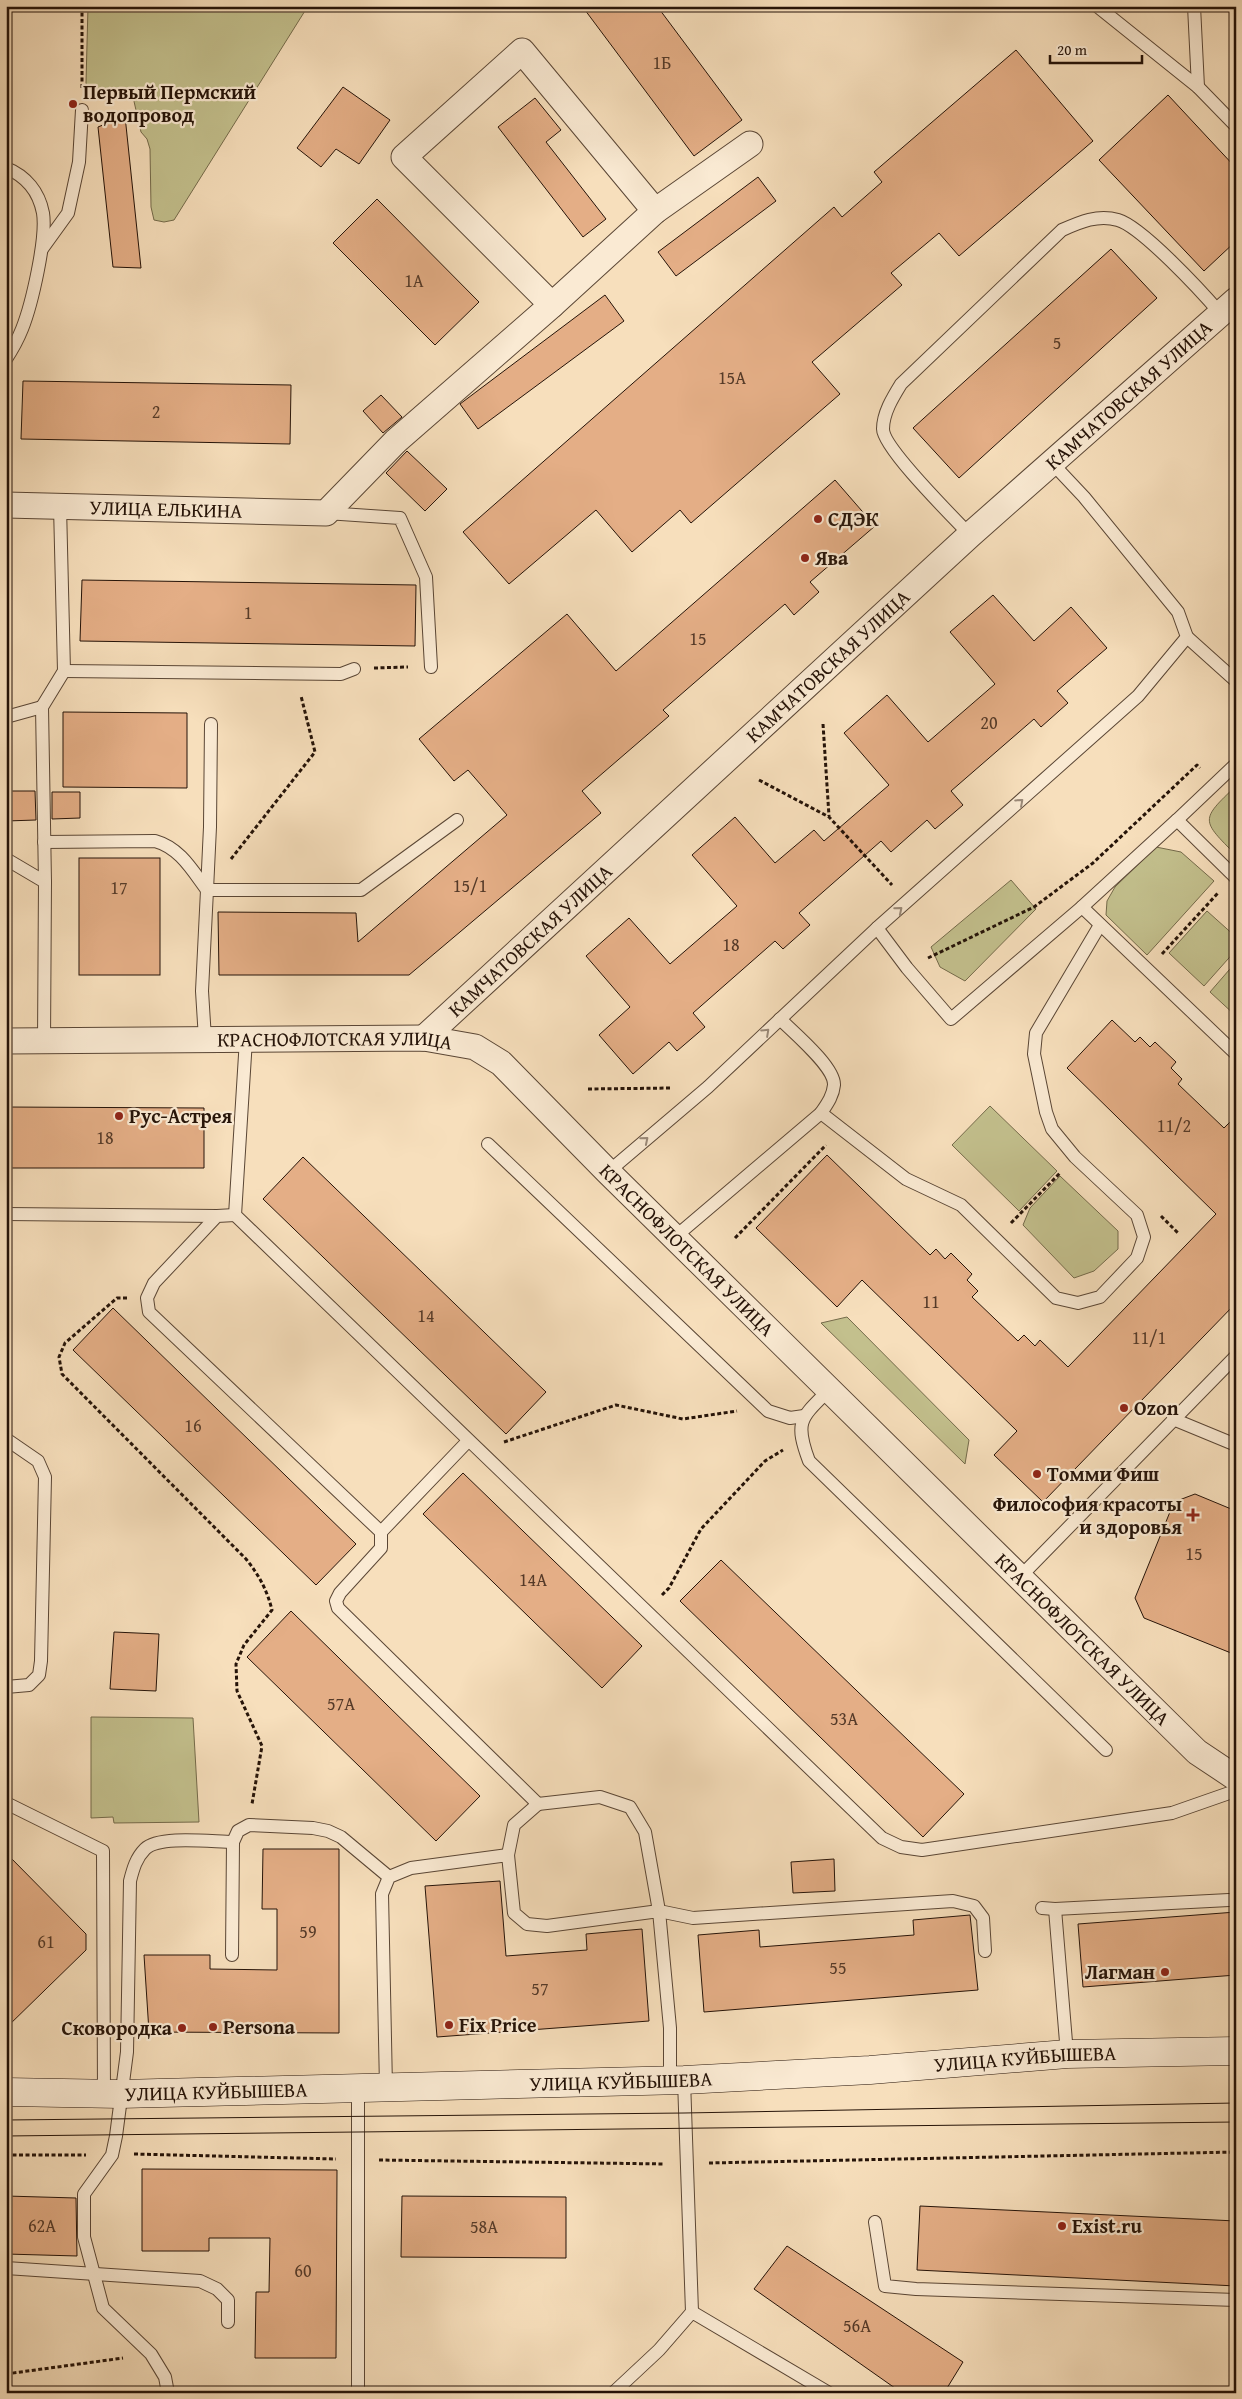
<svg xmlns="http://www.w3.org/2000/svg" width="1242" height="2399" viewBox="0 0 1242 2399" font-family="'Gentium Book Plus',serif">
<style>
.green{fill:#c3c08d;stroke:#746a4a}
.building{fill:#e4ae86;stroke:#251308}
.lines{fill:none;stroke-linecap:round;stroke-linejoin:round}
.lane-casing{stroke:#5a4635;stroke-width:14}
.street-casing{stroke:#5a4635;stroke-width:27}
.secondary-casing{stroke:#251308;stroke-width:29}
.path{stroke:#251308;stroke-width:3;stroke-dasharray:4 2.5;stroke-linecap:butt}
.lane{stroke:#faead3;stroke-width:12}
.street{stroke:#faead3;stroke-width:25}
.secondary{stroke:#faead3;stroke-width:28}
.tram{stroke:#251308;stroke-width:1}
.oneway{stroke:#9a8978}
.poi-dot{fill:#8f2418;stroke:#faead3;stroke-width:2}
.labels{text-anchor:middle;stroke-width:4.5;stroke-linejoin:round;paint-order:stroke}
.number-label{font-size:18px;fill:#553a28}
.poi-label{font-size:20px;font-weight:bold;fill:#251308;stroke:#faead3;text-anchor:start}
.street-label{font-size:20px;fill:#251308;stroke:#faead3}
</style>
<rect width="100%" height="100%" fill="#f7dfbc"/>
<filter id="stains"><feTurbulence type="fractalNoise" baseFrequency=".004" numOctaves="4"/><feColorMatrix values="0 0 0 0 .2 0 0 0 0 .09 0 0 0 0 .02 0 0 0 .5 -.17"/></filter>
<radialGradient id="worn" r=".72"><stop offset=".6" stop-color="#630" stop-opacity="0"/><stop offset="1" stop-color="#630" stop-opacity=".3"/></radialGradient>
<!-- green -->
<g class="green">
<path d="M88,6H308L174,220L164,222L154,220L151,207L150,149L147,139L141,132L133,97C115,101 104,99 88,89L86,83Z"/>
<path d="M1236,786V855C1201,820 1200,820 1236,786Z"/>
<path d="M1156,847L1181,852L1214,881L1147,955L1106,915L1107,901L1115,887Z"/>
<path d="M1011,880L1036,909L965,981L940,967L931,947Z"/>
<path d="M1207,911L1236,937V950L1204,986L1169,953Z"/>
<path d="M1236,962V1016L1210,992Z"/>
<path d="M990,1106L1057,1171L1019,1211L952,1145Z"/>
<path d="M1060,1176L1118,1231V1249L1094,1271L1074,1278L1023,1225L1030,1208Z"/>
<path d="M847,1317L969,1440L965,1464L821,1323Z"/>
<path d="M91,1717L193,1718L199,1822L114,1823L113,1817L91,1818Z"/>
</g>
<!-- building -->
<g class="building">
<path d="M582,6H657L742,120L694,156Z"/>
<path d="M1016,50L1093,141L959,256L939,233L891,273L902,285L812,362L840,394L691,523L680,510L632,552L596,510L509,584L463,532L834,207L842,217L882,182L874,172Z"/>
<path d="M343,87L390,120L359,164L336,149L321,167L297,148Z"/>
<path d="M1168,95L1236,168V241L1204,271L1099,160Z"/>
<path d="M535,98L561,130L546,142L606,219L583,237L498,127Z"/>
<path d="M125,116L141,268L113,267L98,127Z"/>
<path d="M758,177L776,201L676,276L658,252Z"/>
<path d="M377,199L479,302L435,345L333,243Z"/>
<path d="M1111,249L1157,298L959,478L913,428Z"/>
<path d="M605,295L624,321L478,429L460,404Z"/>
<path d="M23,381L291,385L290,444L21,439Z"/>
<path d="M381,395L402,417L383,433L363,411Z"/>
<path d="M407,451L447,489L425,511L386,473Z"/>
<path d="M835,480L875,526L810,582L819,592L794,615L785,604L663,710L669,716L582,791L601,813L409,975H219L218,912L356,913L358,942L507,815L468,770L454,781L419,739L567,614L616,671Z"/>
<path d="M82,580L416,585L415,646L80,641Z"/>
<path d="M993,595L1034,641L1071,607L1107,648L1057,691L1068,703L1041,727L1034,719L951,791L963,805L935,829L927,820L891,852L881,841L799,913L810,925L783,949L775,941L693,1013L705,1027L677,1051L669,1042L633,1074L599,1035L630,1007L586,956L629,918L670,964L737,906L692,855L735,817L775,863L814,830L824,841L889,785L844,733L887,695L928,742L995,684L950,632Z"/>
<path d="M63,712L187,713V788L63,787Z"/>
<path d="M6,791H35L36,820L6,821Z"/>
<path d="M52,792H80V818L52,819Z"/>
<rect x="79" y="858" width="81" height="117"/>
<path d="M1112,1020L1135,1042L1140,1037L1150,1047L1155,1042L1176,1062L1171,1068L1182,1079L1178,1084L1224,1128L1236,1116V1303L1043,1502L994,1455L1017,1431L862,1280L837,1307L756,1228L827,1155L930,1255L936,1249L945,1259L951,1253L972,1274L967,1280L978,1291L972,1297L1018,1341L1024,1335L1035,1346L1040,1340L1068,1367L1216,1214L1067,1068Z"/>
<path d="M6,1107L204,1108V1168H6Z"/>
<path d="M303,1157L546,1392L506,1434L263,1199Z"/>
<path d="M113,1308L356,1544L316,1585L73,1350Z"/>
<path d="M463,1473L642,1646L602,1688L423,1514Z"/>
<path d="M1195,1494L1236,1511V1655L1144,1618L1135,1598L1174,1502Z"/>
<path d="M721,1560L964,1794L923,1837L680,1601Z"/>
<path d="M291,1611L480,1796L436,1841L247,1657Z"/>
<path d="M114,1632L159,1634L156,1691L110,1689Z"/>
<path d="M263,1849H339V2033L149,2032L144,1955H210V1969L277,1970V1909H262Z"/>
<path d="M6,1853L86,1934V1950L6,2028Z"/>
<path d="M834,1859L835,1891L793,1893L791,1862Z"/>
<path d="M500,1881L506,1956L587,1950L586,1934L642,1929L649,2021L437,2037L425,1886Z"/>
<path d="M1236,1912V1975L1083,1987L1078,1924Z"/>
<path d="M970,1915L978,1990L704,2012L698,1935L759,1930L760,1947L914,1935L913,1920Z"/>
<path d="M142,2169L337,2170L336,2358H255L256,2292H269L270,2238H209V2251H142Z"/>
<path d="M6,2196L76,2198L77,2256L6,2254Z"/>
<path d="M402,2196L566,2197V2258L401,2257Z"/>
<path d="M920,2206L1236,2221V2286L917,2270Z"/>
<path d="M787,2246L963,2362L944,2393H902L754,2289Z"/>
</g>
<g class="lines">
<!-- lane casing -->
<g class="lane-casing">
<g id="lane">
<path d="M1097,6L1198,87L1236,126"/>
<path d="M1194,6L1198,87"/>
<path d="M6,168C26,176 39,192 43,213C47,238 32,304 22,329C18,339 12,350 6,359"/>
<path d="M42,249L68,213L79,162L82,110"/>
<path d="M326,513L400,518L426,577L431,667"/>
<path d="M970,535C954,518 883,448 883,429C883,413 893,397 901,384L1062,230C1080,222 1098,214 1118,220C1142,227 1202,292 1220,313"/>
<path d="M1187,637L1236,681"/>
<path d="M64,671L341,674L354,669"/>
<path d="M6,717L42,707"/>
<path d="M1177,820L1236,764"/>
<path d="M44,842L155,841C180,848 192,870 207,890"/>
<path d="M6,859L45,882"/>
<path d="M1236,878L1177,820L1082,907L1236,1054"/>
<path d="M207,890L210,827L211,724"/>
<path d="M877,928L907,968L951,1019L1082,907"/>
<path d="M780,1019C793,1032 835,1067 834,1085C833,1096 827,1104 821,1113"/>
<path d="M205,1039L202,991L207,890H361L457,820"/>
<path d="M246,1039L235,1215L882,1838L901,1847L922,1850L1172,1813L1235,1791"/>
<path d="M44,1041L45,882L42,707L64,671L60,506"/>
<path d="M488,1144L768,1411L790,1418L804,1416"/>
<path d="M608,1172L708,1087L877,928L1138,696L1187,637L1178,612L1084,497L1052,463"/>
<path d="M6,1214L217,1216"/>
<path d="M235,1215L217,1216L154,1283L147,1298L149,1312L381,1532"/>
<path d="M675,1237L821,1113L906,1179L961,1205L1056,1298L1078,1303L1100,1297L1137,1258L1144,1237L1137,1215L1075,1157L1052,1129L1046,1112L1034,1054L1036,1033L1100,925"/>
<path d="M829,1390C801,1418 794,1421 809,1461L1106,1750"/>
<path d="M1173,1419L1236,1445"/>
<path d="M6,1439L38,1461L45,1477L41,1661L39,1675L29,1685L6,1687"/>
<path d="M468,1441L381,1532V1548L340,1593L336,1601L338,1608L538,1804L514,1825L508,1855"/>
<path d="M1019,1578L1236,1356"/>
<path d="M6,1803L103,1851L104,2094"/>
<path d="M538,1804L600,1797L630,1807L645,1832L659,1911L693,1918L953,1901L974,1906L983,1918L985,1951"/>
<path d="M1042,1908L1055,1909L1229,1900"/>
<path d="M1055,1909L1067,2054"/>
<path d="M232,1955L233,1842L238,1831L249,1825L313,1828L328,1831L341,1837L389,1877"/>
<path d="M684,2080L692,2312"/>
<path d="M386,2087L382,1894L389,1877L411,1868L508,1855L514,1913L527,1924L547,1926L659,1911L670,2028V2080"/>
<path d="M358,2088V2393"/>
<path d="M875,2222L885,2286L916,2289L1236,2300"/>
<path d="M6,2268L200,2281L217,2289L228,2300V2322"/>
<path d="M168,2393L165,2377L151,2354L103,2308L84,2237V2194L112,2155L116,2136L127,2052L130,1881C133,1869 136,1858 145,1849C159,1835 213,1842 233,1842"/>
<path d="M613,2393L659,2350L692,2312L829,2393"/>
</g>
</g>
<!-- street casing -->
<g class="street-casing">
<g id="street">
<path d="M552,305L404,157L522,51L655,211"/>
<path id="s1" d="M6,505L326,513L396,441L552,305L655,211L750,144"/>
<path id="s2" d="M424,1038L970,535L1236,300"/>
<path id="s3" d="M6,1041L424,1038L475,1047L501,1063L608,1172L1197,1752L1236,1778"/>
</g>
</g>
<!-- secondary casing -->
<g class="secondary-casing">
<g id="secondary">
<path id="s4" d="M6,2092L120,2094L684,2080L870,2070L1067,2054L1236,2051"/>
</g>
</g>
<!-- path -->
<g class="path">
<path d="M82,88V6"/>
<path d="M374,668L408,667"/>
<path d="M823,724L829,816"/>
<path d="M759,780L829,817L892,885"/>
<path d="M231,859L315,752L301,696"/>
<path d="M1162,954L1218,893"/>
<path d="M928,958L1034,907L1093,863L1197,765L1200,768"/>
<path d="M588,1089L672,1088"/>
<path d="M1161,1216L1179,1234"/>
<path d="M1011,1223L1061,1172"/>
<path d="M735,1238L826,1145"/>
<path d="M127,1298H117L65,1343L59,1357L62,1374L246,1559C259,1575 267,1590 272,1610L244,1645L236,1664L237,1691L262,1746L252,1804"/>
<path d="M504,1442L616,1405L683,1419L737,1411"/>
<path d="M662,1595L669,1588L701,1529L765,1461L783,1450"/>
<path d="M134,2154L336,2159"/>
<path d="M6,2155H86"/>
<path d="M379,2160L665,2164"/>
<path d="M709,2163L1236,2152"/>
<path d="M6,2374L123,2358"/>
</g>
<!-- lane -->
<use href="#lane" class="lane"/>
<!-- street -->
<use href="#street" class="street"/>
<!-- secondary -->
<use href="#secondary" class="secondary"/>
<!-- tram -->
<g class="tram">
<path d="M6,2120L684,2113L1236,2103"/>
<path d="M6,2136L1236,2122"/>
</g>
</g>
<!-- one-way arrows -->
<defs><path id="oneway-chevron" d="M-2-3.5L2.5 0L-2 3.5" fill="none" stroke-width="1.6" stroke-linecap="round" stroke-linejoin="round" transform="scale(1.25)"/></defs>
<g class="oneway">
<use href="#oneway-chevron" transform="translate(1020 802) rotate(-42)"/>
<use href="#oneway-chevron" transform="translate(899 910) rotate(-40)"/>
<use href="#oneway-chevron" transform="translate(766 1032) rotate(-43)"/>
<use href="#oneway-chevron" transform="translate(645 1140) rotate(-40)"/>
</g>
<!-- markers -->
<g class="poi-dot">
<circle cx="73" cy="104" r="5"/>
<circle cx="818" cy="519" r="5"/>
<circle cx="805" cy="558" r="5"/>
<circle cx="119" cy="1116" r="5"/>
<circle cx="1124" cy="1408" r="5"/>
<circle cx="1037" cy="1474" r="5"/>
<path d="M1190.5 1507.5h5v5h5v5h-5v5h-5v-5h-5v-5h5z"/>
<circle cx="1165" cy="1972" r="5"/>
<circle cx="449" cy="2025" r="5"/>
<circle cx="213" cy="2027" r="5"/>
<circle cx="182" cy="2028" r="5"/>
<circle cx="1062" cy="2226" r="5"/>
</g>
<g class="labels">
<!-- number labels -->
<g class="number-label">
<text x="662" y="69">1Б</text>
<text x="414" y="287">1А</text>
<text x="1057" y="349">5</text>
<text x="732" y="384">15А</text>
<text x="156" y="418">2</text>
<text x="248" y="619">1</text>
<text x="698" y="645">15</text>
<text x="989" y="729">20</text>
<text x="470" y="892">15/1</text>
<text x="119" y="894">17</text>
<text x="731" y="951">18</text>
<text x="1174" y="1132">11/2</text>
<text x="105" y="1144">18</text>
<text x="931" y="1308">11</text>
<text x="426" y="1322">14</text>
<text x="1149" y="1344">11/1</text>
<text x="193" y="1432">16</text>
<text x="1194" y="1560">15</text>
<text x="533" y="1586">14А</text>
<text x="341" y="1710">57А</text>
<text x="844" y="1725">53А</text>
<text x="308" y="1938">59</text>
<text x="46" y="1948">61</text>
<text x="838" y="1974">55</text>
<text x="540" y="1995">57</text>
<text x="42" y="2232">62А</text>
<text x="484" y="2233">58А</text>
<text x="303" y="2277">60</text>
<text x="857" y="2332">56А</text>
</g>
<!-- poi labels -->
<g class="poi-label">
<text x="83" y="99">Первый Пермский<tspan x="83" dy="23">водопровод</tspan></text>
<text x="828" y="526">СДЭК</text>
<text x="815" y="565">Ява</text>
<text x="129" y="1123">Рус-Астрея</text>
<text x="1134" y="1415">Ozon</text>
<text x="1047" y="1481">Томми Фиш</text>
<text x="1182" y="1511" text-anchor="end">Философия красоты<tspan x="1182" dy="23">и здоровья</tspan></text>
<text x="1155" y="1979" text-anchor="end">Лагман</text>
<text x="459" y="2032">Fix Price</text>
<text x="223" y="2034">Persona</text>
<text x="172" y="2035" text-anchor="end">Сковородка</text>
<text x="1072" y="2233">Exist.ru</text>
</g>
<!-- street labels -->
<g class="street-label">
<text dy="7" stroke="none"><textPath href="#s2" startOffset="954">КАМЧАТОВСКАЯ УЛИЦА</textPath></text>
<text dy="7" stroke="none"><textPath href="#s1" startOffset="160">УЛИЦА ЕЛЬКИНА</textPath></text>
<text dy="7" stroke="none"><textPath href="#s2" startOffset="549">КАМЧАТОВСКАЯ УЛИЦА</textPath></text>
<text dy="7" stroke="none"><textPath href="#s2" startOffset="144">КАМЧАТОВСКАЯ УЛИЦА</textPath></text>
<text dy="7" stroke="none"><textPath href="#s3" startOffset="329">КРАСНОФЛОТСКАЯ УЛИЦА</textPath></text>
<text dy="7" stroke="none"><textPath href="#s3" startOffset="764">КРАСНОФЛОТСКАЯ УЛИЦА</textPath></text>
<text dy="7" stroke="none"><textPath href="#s3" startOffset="1319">КРАСНОФЛОТСКАЯ УЛИЦА</textPath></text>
<text dy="7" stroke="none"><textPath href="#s4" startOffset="1020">УЛИЦА КУЙБЫШЕВА</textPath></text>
<text dy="7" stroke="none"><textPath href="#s4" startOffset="615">УЛИЦА КУЙБЫШЕВА</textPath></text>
<text dy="7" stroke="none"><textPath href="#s4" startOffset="210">УЛИЦА КУЙБЫШЕВА</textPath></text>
</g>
</g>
<!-- margin -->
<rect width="1242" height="2399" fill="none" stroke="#f7dfbc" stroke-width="25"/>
<rect x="8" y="8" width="1227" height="2384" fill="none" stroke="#251308" stroke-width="2.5"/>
<rect x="12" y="12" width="1217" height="2374" fill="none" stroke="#251308"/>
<!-- scale -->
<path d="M1050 55v8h92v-8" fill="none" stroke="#251308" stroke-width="2.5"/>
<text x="1057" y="55" font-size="15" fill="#251308" stroke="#faead3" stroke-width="4" paint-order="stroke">20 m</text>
<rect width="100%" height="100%" filter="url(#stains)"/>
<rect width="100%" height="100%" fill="url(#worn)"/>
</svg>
